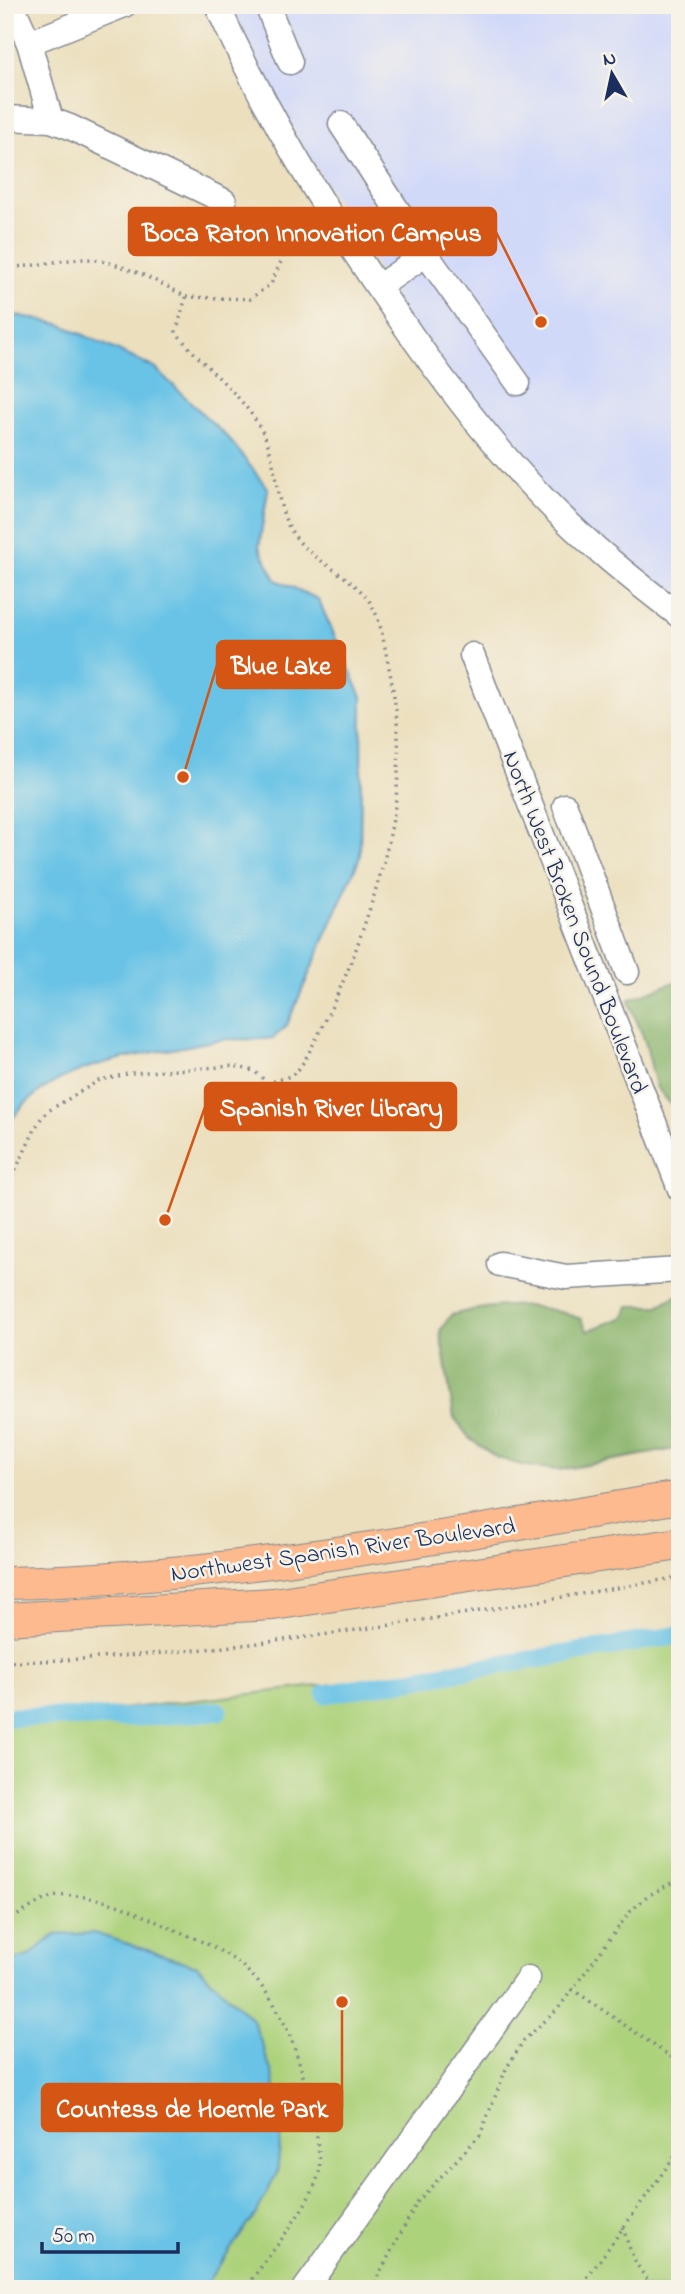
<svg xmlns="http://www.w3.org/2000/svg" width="685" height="2294" viewBox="0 0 685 2294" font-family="'Indie Flower',sans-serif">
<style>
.built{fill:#d1d9f9}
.green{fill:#add27c;stroke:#64806d;stroke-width:2}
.forest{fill:#8ab46c;stroke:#527265;stroke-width:2}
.water{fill:#69c3e6;stroke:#4279a2;stroke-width:2}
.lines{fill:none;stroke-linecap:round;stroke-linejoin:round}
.canal{stroke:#69c3e6;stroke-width:19}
.minor-casing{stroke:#83878e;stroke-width:27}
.major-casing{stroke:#83878e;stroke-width:34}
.path{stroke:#83878e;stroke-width:3.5;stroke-dasharray:2 5;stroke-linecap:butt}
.minor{stroke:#fff;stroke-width:24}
.major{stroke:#fcba8e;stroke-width:32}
.labels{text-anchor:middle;stroke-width:5;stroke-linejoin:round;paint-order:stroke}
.street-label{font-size:24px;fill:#1b2f5e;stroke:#f7f3e8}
.leader{fill:none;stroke:#d45514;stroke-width:2.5}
.callout-dot{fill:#d45514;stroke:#f7f3e8;stroke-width:2.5}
.callout{fill:#d45514;stroke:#d45514;stroke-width:2.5}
.callout-label{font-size:26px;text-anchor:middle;font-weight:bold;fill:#fff}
</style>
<rect width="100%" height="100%" fill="#f7f3e8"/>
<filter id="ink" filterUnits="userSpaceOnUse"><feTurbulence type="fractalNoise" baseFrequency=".0143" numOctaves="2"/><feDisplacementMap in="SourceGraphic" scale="14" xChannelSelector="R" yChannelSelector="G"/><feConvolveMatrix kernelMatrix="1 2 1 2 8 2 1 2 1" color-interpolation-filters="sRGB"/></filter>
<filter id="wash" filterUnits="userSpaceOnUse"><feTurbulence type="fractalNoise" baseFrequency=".00686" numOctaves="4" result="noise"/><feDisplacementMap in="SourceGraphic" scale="28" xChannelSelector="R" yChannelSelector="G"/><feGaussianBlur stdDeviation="1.57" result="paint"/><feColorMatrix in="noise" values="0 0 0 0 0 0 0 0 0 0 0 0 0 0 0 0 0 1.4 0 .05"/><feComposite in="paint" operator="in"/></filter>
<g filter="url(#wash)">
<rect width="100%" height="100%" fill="#ebdfbd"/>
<!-- built -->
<path class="built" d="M217,5H680V616L610,562L452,392Z"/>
<!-- green -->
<path class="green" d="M680,1644V2289H5V1713L70,1715Z"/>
<!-- forest -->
<g class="forest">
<path d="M680,980V1139L677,1112L656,1086L645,1041L628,1000Z"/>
<path d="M677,1295L680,1296V1448L559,1470L521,1465L496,1457L470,1439L454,1417L440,1331L451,1315C497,1303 537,1301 581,1319L587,1331L624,1317L629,1306H658Z"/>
</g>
<!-- water -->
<g class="water">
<path d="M5,313L60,324L155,368L230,440L268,489L259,547L276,580L318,599L362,697L360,857L286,1027L273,1038C259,1040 245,1039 230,1039C211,1040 191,1046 172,1049C112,1060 36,1071 5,1131Z"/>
<path d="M94,1933L197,1966L253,2020L272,2073L282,2125L277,2173L258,2211L202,2289H5V1962L29,1956L55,1935Z"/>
</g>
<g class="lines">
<!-- canal -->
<g class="canal">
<path d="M326,1694L680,1635"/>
<path d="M5,1717L123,1718L218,1711"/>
</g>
</g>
</g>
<g filter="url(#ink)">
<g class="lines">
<!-- minor casing -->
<g class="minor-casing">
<g id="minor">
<path d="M12,5L29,43L51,120"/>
<path d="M217,5C267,116 328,217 398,316C442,380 489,442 543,498C585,542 632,579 680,616"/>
<path d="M267,5L290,62"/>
<path d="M29,43L124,5"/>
<path d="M5,118L51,120L70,127L224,201"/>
<path d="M341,124L426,254L518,383"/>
<path d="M378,287L426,254"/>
<path d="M472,655L680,1189"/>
<path d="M565,806L627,972"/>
<path d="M500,1264L566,1277L680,1270"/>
<path d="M305,2289L528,1978"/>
</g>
</g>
<!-- major casing -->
<g class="major-casing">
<g id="major">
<path d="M5,1583C233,1578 456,1534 680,1497"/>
<path d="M5,1619L273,1604L680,1544"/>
</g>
</g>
<!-- path -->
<g class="path">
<path d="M5,267C31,268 56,260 82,259C113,258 160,282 186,297L176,332C203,367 241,392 262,431C279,462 273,503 292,532C310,561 347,572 367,598C381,617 383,640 388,663C412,776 392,846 355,952C348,973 310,1057 297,1071C290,1078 277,1080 268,1083L254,1071L234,1066L132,1073L100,1080L48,1111L39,1121L5,1192"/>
<path d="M186,297L250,299L271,284L288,246L317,233"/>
<path d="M5,1662C233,1657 456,1615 680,1577"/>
<path d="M5,1921C23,1915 39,1898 58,1896C93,1893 128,1908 159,1923C182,1933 206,1942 227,1955C277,1987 296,2044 309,2099C313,2121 322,2150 319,2172C314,2201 263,2263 245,2289"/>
<path d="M572,1989L680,2063"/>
<path d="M623,2227C630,2253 637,2270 656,2289"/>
<path d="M371,2289L418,2201L480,2135L506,2069L524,2040L557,2010L630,1912L646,1897L680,1878"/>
<path d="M579,2289L680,2149"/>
</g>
<!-- minor -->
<use href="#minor" class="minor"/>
<!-- major -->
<use href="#major" class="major"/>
</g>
</g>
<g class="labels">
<!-- street labels -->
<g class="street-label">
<text transform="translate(576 922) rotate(69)" y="8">North West Broken Sound Boulevard</text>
<text transform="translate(343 1549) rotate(-8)" y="8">Northwest Spanish River Boulevard</text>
</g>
</g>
<!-- callouts -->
<path class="leader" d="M541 322L496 232M183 777L217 665M165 1220L205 1107M342 2002L342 2108"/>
<g class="callout-dot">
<circle cx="541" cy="322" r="7"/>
<circle cx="183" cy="777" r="7"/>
<circle cx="165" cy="1220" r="7"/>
<circle cx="342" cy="2002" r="7"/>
</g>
<g class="callout">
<rect x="129" y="208" width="367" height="47" rx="7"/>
<rect x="217" y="641" width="128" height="47" rx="7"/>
<rect x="205" y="1083" width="251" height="47" rx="7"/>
<rect x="42" y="2084" width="300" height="47" rx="7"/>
</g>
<g class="callout-label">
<text x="312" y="241">Boca Raton Innovation Campus</text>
<text x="281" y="674">Blue Lake</text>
<text x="331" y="1116">Spanish River Library</text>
<text x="192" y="2117">Countess de Hoernle Park</text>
</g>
<!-- margin -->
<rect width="685" height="2294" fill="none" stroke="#f7f3e8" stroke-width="28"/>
<!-- north arrow -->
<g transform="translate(612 74) rotate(351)" stroke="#f7f3e8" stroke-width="5" paint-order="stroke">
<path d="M0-5L12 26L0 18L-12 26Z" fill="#1b2f5e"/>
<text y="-10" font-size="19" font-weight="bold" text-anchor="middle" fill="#1b2f5e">N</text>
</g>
<!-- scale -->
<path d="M42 2242v10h136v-10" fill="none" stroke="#1b2f5e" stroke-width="3.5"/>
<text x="52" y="2242" font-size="21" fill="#1b2f5e" stroke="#f7f3e8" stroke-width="5" paint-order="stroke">50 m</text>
</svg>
